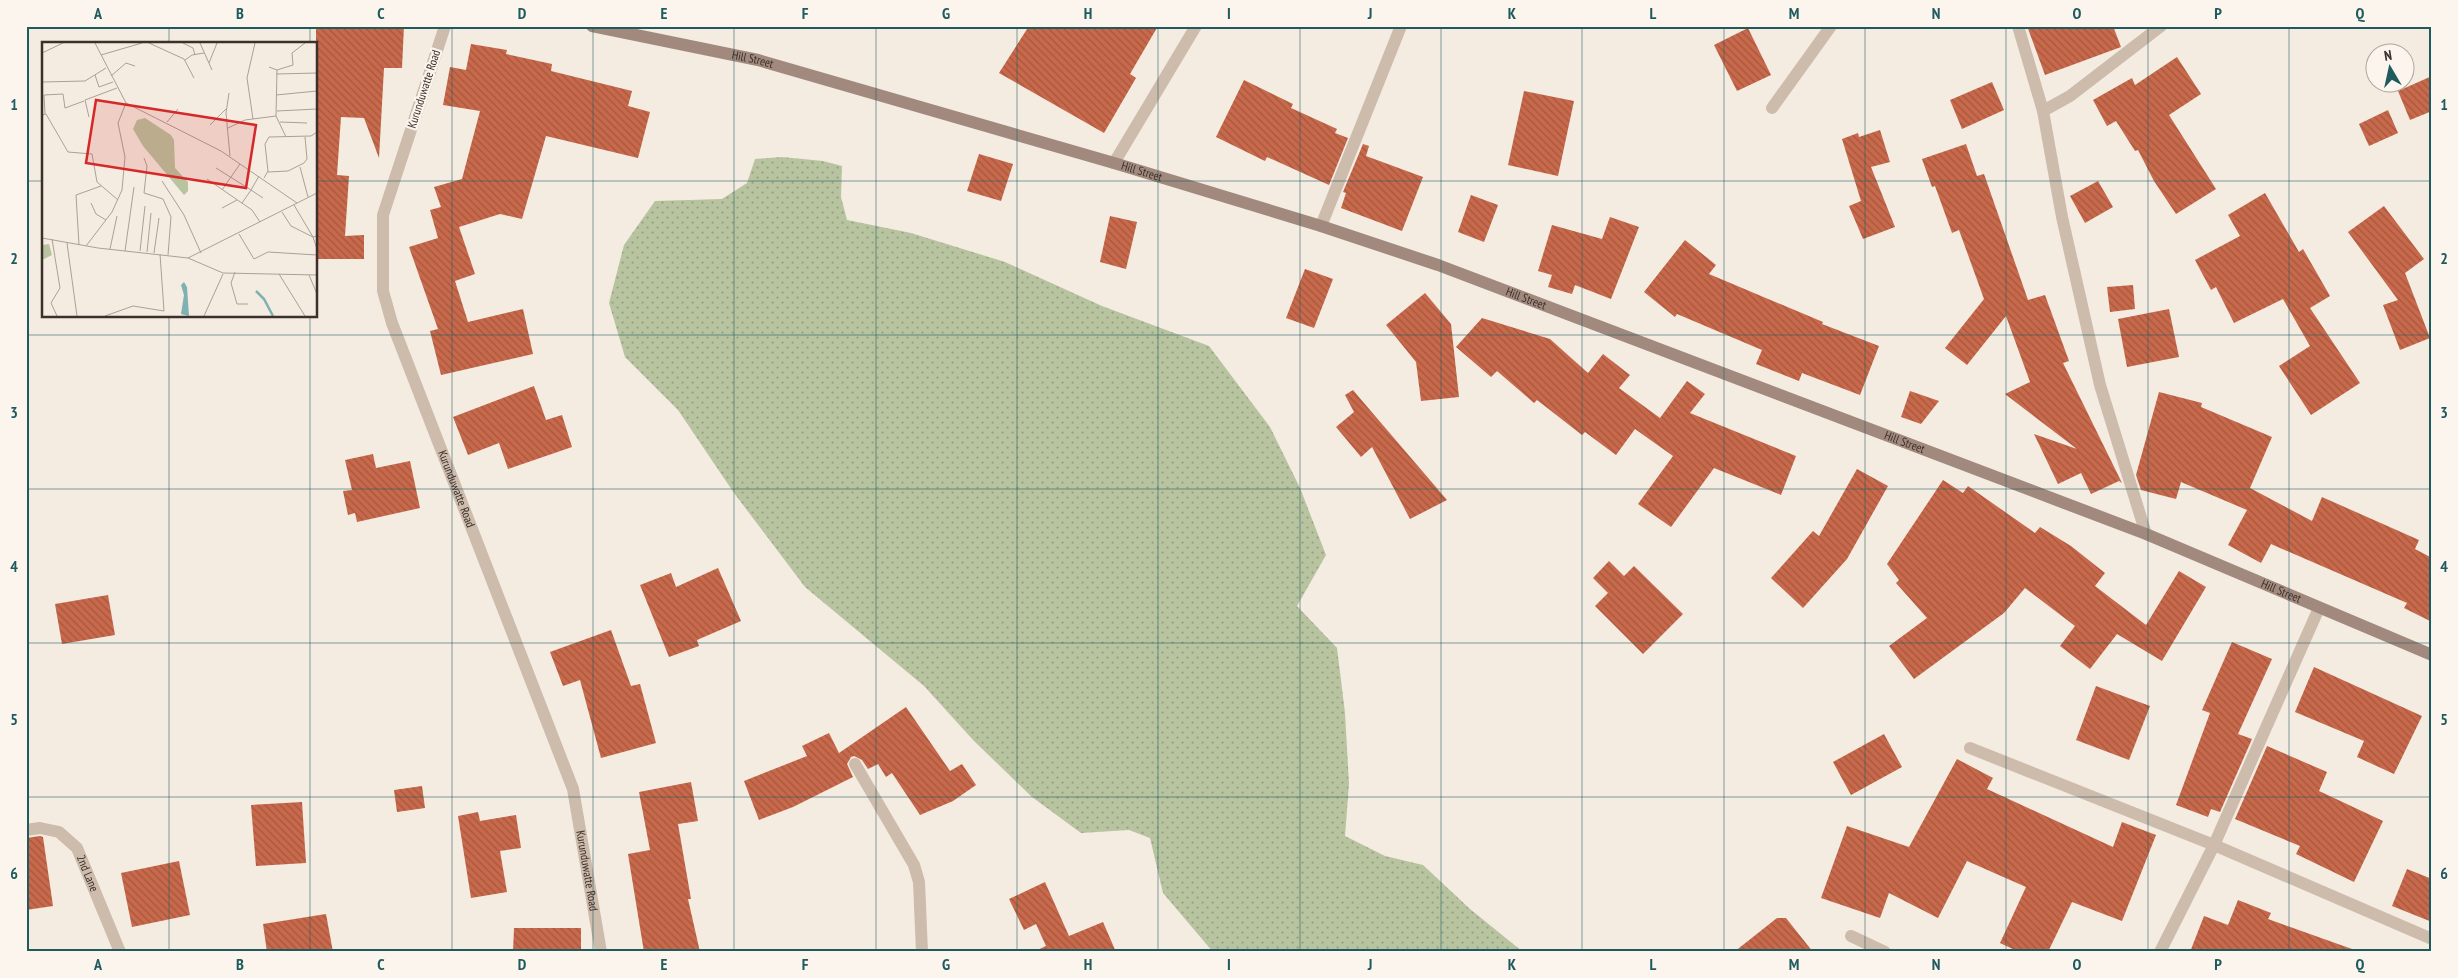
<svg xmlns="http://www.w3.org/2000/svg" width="2458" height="978" viewBox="0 0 2458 978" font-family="'PT Sans Narrow',sans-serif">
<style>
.grass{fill:url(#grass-dots)}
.building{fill:url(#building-back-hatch)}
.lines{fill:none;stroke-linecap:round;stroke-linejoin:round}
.street{stroke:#cdbbac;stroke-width:12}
.secondary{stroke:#a18a7d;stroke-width:12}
.grid{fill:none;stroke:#1f5a5e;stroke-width:1;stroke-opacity:0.55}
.labels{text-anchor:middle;stroke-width:4.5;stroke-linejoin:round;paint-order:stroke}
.street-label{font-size:12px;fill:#3b302b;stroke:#fbf5ee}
.inset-river{fill:none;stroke:#7fb0b2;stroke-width:2.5}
.inset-road{fill:none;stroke:#aaa098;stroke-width:1}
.view{fill:#d62828;fill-opacity:0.15;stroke:#d62828;stroke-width:2.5}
.inset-edge{fill:none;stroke:#3b302b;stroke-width:2.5}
.neatline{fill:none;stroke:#1f5a5e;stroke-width:2}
.grid-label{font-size:16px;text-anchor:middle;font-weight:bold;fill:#1f5a5e}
</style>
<defs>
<pattern id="grass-dots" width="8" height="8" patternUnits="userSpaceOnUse" patternTransform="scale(1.25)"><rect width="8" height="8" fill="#b8c4a0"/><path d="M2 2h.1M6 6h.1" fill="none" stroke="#97a083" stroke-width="1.8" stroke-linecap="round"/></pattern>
<pattern id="building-back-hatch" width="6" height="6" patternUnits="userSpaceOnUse" patternTransform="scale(1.25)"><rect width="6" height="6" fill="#c8694b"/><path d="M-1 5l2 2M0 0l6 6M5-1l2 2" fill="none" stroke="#a4573f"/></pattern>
</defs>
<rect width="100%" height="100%" fill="#f4ebe1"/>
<!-- grass -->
<path class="grass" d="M782,157L823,161L842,166L841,197L847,220L911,233L1005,262L1102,306L1209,346L1270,427L1300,488L1326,555L1297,606L1337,648L1345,713L1349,784L1345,836L1385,856L1423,865L1470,909L1523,952H1213L1163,893L1150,838L1129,830L1081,833L1032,797L974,741L924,686L805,587L734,493L678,410L625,357L609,303L624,245L655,201L722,199L747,183L755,159Z"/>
<!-- building -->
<g class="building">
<path d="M316,26H404L402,68H384L379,158L364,118L341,117L337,175L349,176L345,236L364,235V259H316Z"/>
<path d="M1029,26H1158L1130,74L1136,78L1104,133L999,73Z"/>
<path d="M2027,26H2113L2121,47L2045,75Z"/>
<path d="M1748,28L1771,75L1737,91L1714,45Z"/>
<path d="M471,44L507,50L506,54L552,64L551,71L632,91L628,106L650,112L638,158L546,136L522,219L500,214L459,227L475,274L455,281L468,322L523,309L533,354L441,375L430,331L438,329L409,247L438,238L430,210L441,207L434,187L462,179L480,111L443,105L450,67L466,70Z"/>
<path d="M2177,57L2201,94L2169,115L2216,189L2176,214L2154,181L2138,150L2135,151L2116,121L2107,126L2093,100L2132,78L2135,85Z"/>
<path d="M2432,76V111L2410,120L2398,91Z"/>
<path d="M1244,80L1293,104L1291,108L1337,129L1335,133L1348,138L1329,185L1267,157L1265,161L1216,137Z"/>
<path d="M1992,82L2004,110L1962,129L1950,100Z"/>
<path d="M1524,91L1574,101L1558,176L1508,165Z"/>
<path d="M2388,110L2398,133L2369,146L2359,124Z"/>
<path d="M1880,130L1890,162L1871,167L1895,227L1863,239L1849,206L1861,201L1842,139L1858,133L1859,137Z"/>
<path d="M1363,144L1369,146L1366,156L1423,177L1402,231L1341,208L1346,193L1343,192Z"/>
<path d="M1966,144L1977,176L1984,174L2028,300L2045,295L2069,361L2063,363L2122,483L2119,481L2091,494L2081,473L2058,484L2034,434L2077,449L2005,394L2030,382L2006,316L1967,365L1945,348L1984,299L1959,230L1952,233L1935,186L1932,187L1922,159Z"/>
<path d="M979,154L1013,164L1001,201L967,191Z"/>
<path d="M2098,181L2113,207L2085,223L2070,196Z"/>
<path d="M2265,193L2299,252L2303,249L2330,296L2310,308L2360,383L2311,415L2279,366L2310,346L2283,299L2234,323L2216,287L2211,290L2195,260L2240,236L2228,215Z"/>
<path d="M1471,195L1498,205L1484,242L1458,232Z"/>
<path d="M2384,206L2424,259L2405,273L2430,338L2400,350L2383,305L2398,300L2348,232Z"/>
<path d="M1110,216L1137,222L1126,269L1100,262Z"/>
<path d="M1610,217L1639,227L1611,299L1575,285L1572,294L1548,287L1552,275L1538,271L1552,225L1602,239Z"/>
<path d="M1685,240L1716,265L1709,274L1823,322L1822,324L1879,346L1860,395L1802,373L1799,381L1756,364L1762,350L1677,314L1675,317L1644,292Z"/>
<path d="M1305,269L1333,279L1314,328L1286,318Z"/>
<path d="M2133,285L2135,309L2110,312L2107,287Z"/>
<path d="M1425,293L1451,324L1459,397L1421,401L1416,362L1386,325Z"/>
<path d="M2169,309L2179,357L2127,367L2118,319Z"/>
<path d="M1482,318L1550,339L1588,373L1603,354L1630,375L1619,388L1660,418L1687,381L1705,394L1690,413L1796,456L1781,495L1714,468L1671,527L1638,504L1673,456L1635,429L1616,455L1585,432L1582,435L1537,400L1534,403L1497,371L1491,377L1456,347Z"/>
<path d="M534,386L546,420L562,415L572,447L508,469L499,443L468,455L453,417Z"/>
<path d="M1353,390L1364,403L1447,500L1410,519L1372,447L1361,457L1336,427L1354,412L1345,395Z"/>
<path d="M1910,391L1939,401L1921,424L1901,417Z"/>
<path d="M2159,392L2202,403L2201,407L2272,437L2250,488L2312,521L2322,497L2419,540L2415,549L2432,558V622L2404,608L2407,603L2271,544L2261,563L2228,545L2247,510L2181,482L2176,499L2141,490L2136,475Z"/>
<path d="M373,454L376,468L410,461L420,508L357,522L355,513L348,515L343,491L352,490L345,460Z"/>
<path d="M1857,469L1888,486L1847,559L1803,608L1771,578L1813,531L1819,536Z"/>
<path d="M1943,480L1963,493L1968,486L2035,533L2040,527L2071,546L2105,573L2095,586L2146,625L2179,571L2206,587L2162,661L2117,634L2090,669L2060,646L2075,626L2025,588L2004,613L1914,679L1889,646L1927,618L1896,583L1899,580L1887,564Z"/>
<path d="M1609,561L1624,576L1634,566L1683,614L1643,654L1595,606L1608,593L1593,578Z"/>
<path d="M718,568L741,621L697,640L699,646L669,657L640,585L671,573L676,587Z"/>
<path d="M108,595L115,635L62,644L55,604Z"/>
<path d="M611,630L631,686L640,684L656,743L601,758L580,680L563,686L550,652Z"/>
<path d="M2232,642L2272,659L2238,734L2252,739L2220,812L2211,809L2208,817L2176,805L2210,713L2202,710Z"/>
<path d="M2314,667L2422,716L2394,774L2357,757L2364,741L2295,712Z"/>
<path d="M2096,686L2150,706L2129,760L2076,740Z"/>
<path d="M906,707L950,771L962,764L976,785L953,801L920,815L892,773L886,777L878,764L868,769L862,760L854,756L851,757L847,764L853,777L793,807L759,820L744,781L807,756L802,746L829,733L839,753Z"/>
<path d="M1884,734L1902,767L1851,795L1833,762Z"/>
<path d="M2267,746L2327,772L2319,791L2383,821L2354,882L2296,854L2300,846L2235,819Z"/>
<path d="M1957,759L1993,778L1987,789L2113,847L2122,822L2156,835L2122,921L2072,902L2048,952H2019L2000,943L2026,887L1967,861L1938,918L1889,893L1880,918L1821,898L1847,826L1909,847Z"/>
<path d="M691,782L698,821L678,824L691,899H688L700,952H644L628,854L650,850L639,792Z"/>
<path d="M422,786L425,808L397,812L394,790Z"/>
<path d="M302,802L306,863L256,866L251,805Z"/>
<path d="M478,812L480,821L516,815L521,848L500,851L507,892L471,898L458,816Z"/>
<path d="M40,836L43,837L53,906L26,910V838Z"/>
<path d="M179,861L190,915L132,927L121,873Z"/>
<path d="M2407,869L2432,879V922L2392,906Z"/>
<path d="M1045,882L1069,936L1103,922L1116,952H1033L1046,946L1036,924L1024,930L1009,899Z"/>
<path d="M2238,900L2271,913L2268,919L2352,949L2351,952H2190L2204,916L2228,925Z"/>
<path d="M326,914L333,952H267L263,924Z"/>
<path d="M1777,918H1786L1813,952H1734Z"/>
<path d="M514,928H581V952H513Z"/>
</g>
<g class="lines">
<!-- street -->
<g class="street">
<path id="s1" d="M445,26L383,215V291L392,323L573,789L601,952"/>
<path d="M2018,26L2043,111L2062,217L2100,385L2146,534"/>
<path d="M1772,108L1831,26"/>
<path d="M2043,111L2070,96L2161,26"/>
<path d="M1114,163L1196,26"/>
<path d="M1321,226L1401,26"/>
<path d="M1970,748L2214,845L2432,939"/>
<path d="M855,764L914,865L919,882L922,952"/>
<path id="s2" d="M26,830L40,828L59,832L77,848L120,952"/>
<path d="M1851,936L1885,952"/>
<path d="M2160,952L2214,845L2319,608"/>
</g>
<!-- secondary -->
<path class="secondary" id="s3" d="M592,26L758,60L1114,163L1321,226L1438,265L2146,534L2432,655"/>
</g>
<!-- grid -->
<path class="grid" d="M169,26V44M310,26V44M452,26V952M593,26V952M734,26V952M876,26V952M1017,26V952M1158,26V952M1300,26V952M1441,26V952M1582,26V952M1724,26V952M1865,26V952M2006,26V952M2148,26V952M2289,26V952M26,181H44M316,181H2432M169,316V952M310,316V952M26,335H2432M26,489H2432M26,643H2432M26,797H2432"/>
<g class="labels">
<!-- street labels -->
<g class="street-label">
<text dy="4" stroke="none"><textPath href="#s3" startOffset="164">Hill Street</textPath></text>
<text transform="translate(424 89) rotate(-72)" y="4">Kurunduwatte Road</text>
<text dy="4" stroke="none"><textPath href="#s3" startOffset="569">Hill Street</textPath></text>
<text dy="4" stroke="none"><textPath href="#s3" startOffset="974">Hill Street</textPath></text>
<text dy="4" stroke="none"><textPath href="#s3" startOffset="1379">Hill Street</textPath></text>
<text dy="4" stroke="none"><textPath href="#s1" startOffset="486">Kurunduwatte Road</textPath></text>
<text dy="4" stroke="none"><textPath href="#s3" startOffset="1784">Hill Street</textPath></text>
<text dy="4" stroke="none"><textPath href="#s1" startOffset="891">Kurunduwatte Road</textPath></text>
<text dy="4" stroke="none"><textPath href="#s2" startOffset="85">2nd Lane</textPath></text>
</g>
</g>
<!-- overview -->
<g transform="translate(42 42)">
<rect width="275" height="275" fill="#f4ebe1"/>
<path d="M103,76L129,93L132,98L133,126L146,140V149L142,153L101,104L91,87L95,78Z" fill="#b8c4a0"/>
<path d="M7,202L10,213L0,218V203Z" fill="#b8c4a0"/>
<path d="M142,240L145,245L147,274L139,272L142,253L139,243Z" fill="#7fb0b2"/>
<path class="inset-river" d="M214,249L222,257L231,274"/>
<path class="inset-road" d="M53,1L84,61L179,109L255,161M107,1L142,17L152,36M141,1L151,6L153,13M158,1L170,28M0,11L21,1M59,13L100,1M143,18L150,13L162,11M167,21L175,1M227,25L235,28L251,23L250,11L263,1M234,32L275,31M53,33L57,45L71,40M69,34L84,21L93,24M0,40L43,39L64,26M187,51L184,71L188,114M234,53L275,49M235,69L275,67M3,72L2,53L21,52L23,66L42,59M0,73L4,72L26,110L50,112L55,140L76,158M234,74L244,95M47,75L43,58L75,46M211,77L205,36L213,1M125,80L136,67M238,80L265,81M168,83L184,67M186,86L203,78L234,74L235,28M102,116L105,124L102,151L121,157L129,175L126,213M258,125L266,155M174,126L209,148L217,134M226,130L246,129L262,121L265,117L263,95M222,136L226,129L223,102L227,95L269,94L275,90M165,137L210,168L218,180M120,139L142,173L159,211M180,148L198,122M49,161L54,172L64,178M200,161L209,148L221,156M180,166L195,158M240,170L249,184L271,195L252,163M197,192L212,217L226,210L275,213M275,194L271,195L275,207M0,196L56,206L146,216L275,151M10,197L18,246L9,261L15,274M25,201L35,274M37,203L34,153L59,144M44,204L70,170L80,148L83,115L76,81L84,61M68,207L75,174M83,209L92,145M98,209L103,164M105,210L109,171M112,211L117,176M146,216L181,231L275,233M193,230L189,241L195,262H206M237,232L263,274M267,233L275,252M63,274L91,264L122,269L118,212M162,274L181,232"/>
<path class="view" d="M54,58L214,83L204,146L44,121Z"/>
<rect width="275" height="275" class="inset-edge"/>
</g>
<!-- border -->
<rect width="2458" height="978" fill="none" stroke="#fbf5ee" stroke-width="55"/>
<!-- north arrow -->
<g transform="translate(2390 68) rotate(351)"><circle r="24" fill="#fbf5ee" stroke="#aea6a0"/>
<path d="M0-4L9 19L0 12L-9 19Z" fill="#1f5a5e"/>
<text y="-8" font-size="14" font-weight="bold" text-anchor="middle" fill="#3b302b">N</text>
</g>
<rect x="28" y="28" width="2402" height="922" class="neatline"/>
<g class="grid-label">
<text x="98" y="19">A</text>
<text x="240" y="19">B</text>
<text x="381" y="19">C</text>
<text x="522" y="19">D</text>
<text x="664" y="19">E</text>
<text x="805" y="19">F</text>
<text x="946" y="19">G</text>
<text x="1088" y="19">H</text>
<text x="1229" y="19">I</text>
<text x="1370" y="19">J</text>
<text x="1512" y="19">K</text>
<text x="1653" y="19">L</text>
<text x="1794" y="19">M</text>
<text x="1936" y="19">N</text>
<text x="2077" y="19">O</text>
<text x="2218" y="19">P</text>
<text x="2360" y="19">Q</text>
<text x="14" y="110">1</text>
<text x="2444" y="110">1</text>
<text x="14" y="264">2</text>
<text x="2444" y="264">2</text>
<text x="14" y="418">3</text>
<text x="2444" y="418">3</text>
<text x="14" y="572">4</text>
<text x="2444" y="572">4</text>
<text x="14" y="725">5</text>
<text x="2444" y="725">5</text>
<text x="14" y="879">6</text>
<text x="2444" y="879">6</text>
<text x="98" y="970">A</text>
<text x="240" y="970">B</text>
<text x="381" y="970">C</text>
<text x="522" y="970">D</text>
<text x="664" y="970">E</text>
<text x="805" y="970">F</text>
<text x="946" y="970">G</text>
<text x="1088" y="970">H</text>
<text x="1229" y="970">I</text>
<text x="1370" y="970">J</text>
<text x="1512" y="970">K</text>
<text x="1653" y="970">L</text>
<text x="1794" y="970">M</text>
<text x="1936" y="970">N</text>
<text x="2077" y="970">O</text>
<text x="2218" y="970">P</text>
<text x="2360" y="970">Q</text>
</g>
</svg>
